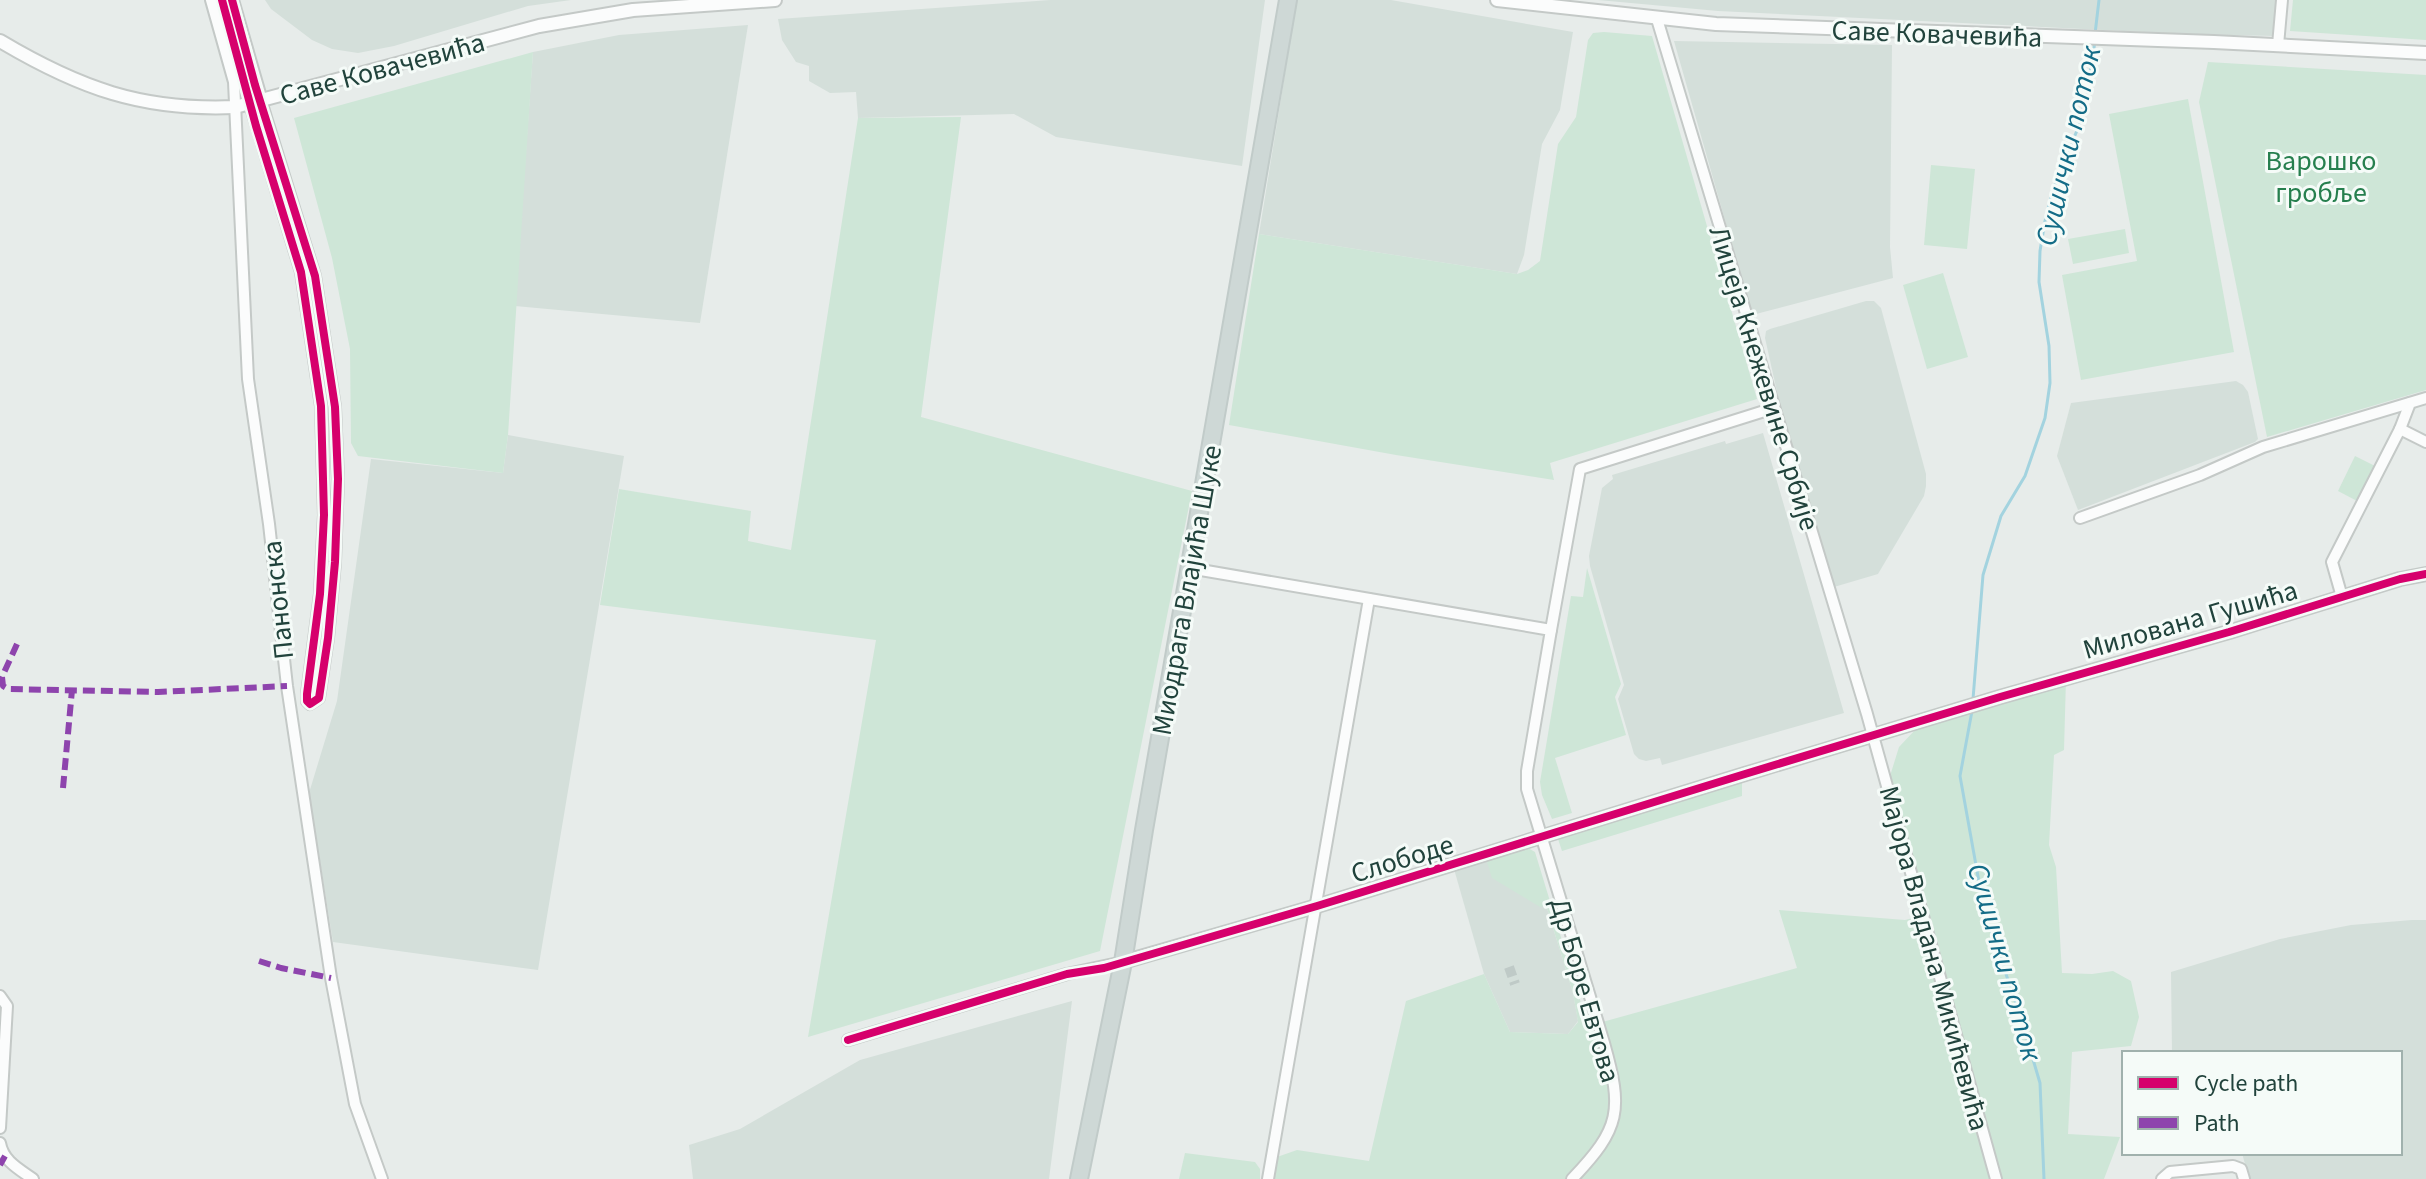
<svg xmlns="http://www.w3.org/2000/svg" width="2426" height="1179" viewBox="0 0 2426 1179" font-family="'Source Sans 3',sans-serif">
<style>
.built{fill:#d4dfda}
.green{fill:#cee6d7}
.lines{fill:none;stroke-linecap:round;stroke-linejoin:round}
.stream{stroke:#a3d3df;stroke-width:3}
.minor-tunnel{stroke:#bfcac7;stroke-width:10;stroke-dasharray:10 5;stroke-linecap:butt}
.minor-casing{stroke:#c4c9c7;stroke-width:14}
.tertiary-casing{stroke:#c4c9c7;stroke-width:16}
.primary-casing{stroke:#c1cbc9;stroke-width:20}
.minor{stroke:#fbfcfc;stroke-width:10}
.tertiary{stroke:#fbfcfc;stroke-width:12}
.primary{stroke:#ced8d6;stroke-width:16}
.quiet{stroke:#8e44ad;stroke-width:6;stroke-dasharray:12 6;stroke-linecap:butt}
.cycleway-casing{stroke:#f5fbf8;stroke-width:13}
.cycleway{stroke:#d6006c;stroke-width:8}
.labels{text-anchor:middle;stroke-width:6;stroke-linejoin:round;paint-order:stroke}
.street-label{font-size:28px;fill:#21433c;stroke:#f5fbf8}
.park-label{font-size:28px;fill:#267f4e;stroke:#f5fbf8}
.water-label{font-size:30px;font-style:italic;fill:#136c87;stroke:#f5fbf8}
</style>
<rect width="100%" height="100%" fill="#e7ecea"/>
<!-- built -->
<g class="built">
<path d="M265,0H571L528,6L394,46L358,53L332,49L312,40L271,9Z"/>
<path d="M1050,0H1265L1242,166L1056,137L1014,114L858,118L856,92L830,93L809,81V66L796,62L782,40L778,19Z"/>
<path d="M1297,0H1391L1573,32L1560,110L1542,144L1524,255L1517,274L1259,234Z"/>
<path d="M1598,0H2277L2275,36L2185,34L1718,11Z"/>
<path d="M748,25L700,323L515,306L533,52L619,35Z"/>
<path d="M1674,41L1892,45L1890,247L1893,278L1752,315Z"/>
<path d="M1866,301H1874L1881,308L1926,474V486L1924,496L1878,574L1834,587L1786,432L1765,338L1766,331L1770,329Z"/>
<path d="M2236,381L2243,385L2248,392L2258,439L2255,442L2078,510L2057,456L2071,403Z"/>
<path d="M1763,433L1844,713L1662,765L1660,758L1646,761L1639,759L1634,754L1618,699L1624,685L1590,566L1589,556L1602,488L1613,479L1612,475L1725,441L1726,444Z"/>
<path d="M508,435L624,456L538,970L333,942L309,793L337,701L371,459L503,473Z"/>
<path d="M1486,859L1546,905L1573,993L1578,1021L1568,1034L1510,1032L1484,974L1454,869Z"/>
<path d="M2412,920H2426V1179H2249L2242,1153H2400V1053H2172L2171,972L2280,939L2351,925Z"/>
<path d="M1072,1001L1049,1179H693L689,1145L740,1129L860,1060Z"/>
</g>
<!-- green -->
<g class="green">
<path d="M2293,0H2426V40L2290,31Z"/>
<path d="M1604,32L1652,36L1757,399L1550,463L1554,480L1396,455L1229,425L1259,234L1517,274L1528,270L1540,261L1558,144L1576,117L1588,40L1593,33Z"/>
<path d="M533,52L508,435L503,473L358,456L351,443L350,349L332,258L294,118Z"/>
<path d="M2208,62L2426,75V390L2267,437L2199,102Z"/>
<path d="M2188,99L2234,352L2081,380L2062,275L2137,261L2109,114Z"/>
<path d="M961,117L921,417L1192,491L1100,951L808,1037L876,640L600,605L619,489L751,511L748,541L791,550L858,118Z"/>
<path d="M1931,165L1975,169L1967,249L1924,245Z"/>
<path d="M2125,229L2129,253L2073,264L2068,239Z"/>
<path d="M1943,273L1968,357L1927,369L1903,285Z"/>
<path d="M2355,456L2377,467L2359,502L2338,491Z"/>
<path d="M1587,568L1621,684L1615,697L1626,735L1555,758L1572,813L1552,819L1542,795L1540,782L1571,596L1583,597Z"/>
<path d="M2066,679L2064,750L2054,755L2049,845L2056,867L2062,973L2092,974L2113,971L2131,981L2139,1017L2131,1046L2072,1052L2068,1134L2120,1137L2104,1179H1273L1277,1157L1297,1150L1369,1161L1406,1001L1484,974L1510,1032L1568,1034L1578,1022L1573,993L1546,905L1540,907L1492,878L1486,859L1526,847L1535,852L1588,1026L1797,968L1779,910L1905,920L1929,914L1890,776L1899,747L1916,729L1966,708Z"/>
<path d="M1742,775V796L1562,851L1556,833Z"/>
<path d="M1185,1153L1255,1162L1260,1169V1179H1179Z"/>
</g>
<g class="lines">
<!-- stream -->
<g class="stream">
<path d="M2095,34L2099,0"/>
<path d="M1973,699L1983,575L2001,516L2025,476L2045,418L2050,383L2049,346L2039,282L2040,251L2045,221L2053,189L2078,128L2087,94L2095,41"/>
<path d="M1972,711L1960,776L1984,910L2018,1009L2040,1083L2044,1179"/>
</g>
<!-- minor-tunnel -->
<path class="minor-tunnel" d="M1509,967L1515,984"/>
<!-- minor casing -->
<g class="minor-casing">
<g id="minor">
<path d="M211,0L234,82L248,379L269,524L287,686L331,978L355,1104L382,1179"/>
<path d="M1657,19L1867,714L1996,1179"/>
<path d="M2278,45L2282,0"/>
<path d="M250,104L301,272L321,406L324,515L320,594L307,694V701L310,704L319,698L328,638L335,562L338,479L335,407L315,276L261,101"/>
<path d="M2400,429L2426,442"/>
<path d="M2080,518L2200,475L2263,447L2426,398"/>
<path d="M1189,568L1551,630L1527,771V789L1604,1043C1623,1110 1621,1128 1572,1179"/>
<path d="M2342,597L2332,562L2400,429L2410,403"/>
<path d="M1551,630L1580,469L1774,408"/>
<path d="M0,996L7,1006L0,1128"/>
<path d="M848,1040L1067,974L1123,962"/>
<path d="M0,1143C3,1161 19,1169 33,1179"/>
<path d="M1268,1179L1369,599"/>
<path d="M2162,1179L2170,1172L2233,1166L2241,1169L2244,1179"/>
</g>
</g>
<!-- tertiary casing -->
<g class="tertiary-casing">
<g id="tertiary">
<path d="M222,0L250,104"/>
<path d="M232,0L261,101"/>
<path d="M1497,0L1716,24L2214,42L2426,53"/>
<path d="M0,41C79,88 142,111 235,107L539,26L633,10L775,0"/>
<path d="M1123,962L1317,906L1745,774L2000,697L2229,632L2400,579L2426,574"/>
</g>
</g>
<!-- primary casing -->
<g class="primary-casing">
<path id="primary" d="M1079,1179L1123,962L1144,830L1288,0"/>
</g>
<!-- minor -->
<use href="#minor" class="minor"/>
<!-- tertiary -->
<use href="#tertiary" class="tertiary"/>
<!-- primary -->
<use href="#primary" class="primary"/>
<!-- quiet -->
<g class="quiet">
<path d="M17,644L2,677L3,686L8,689L158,692L287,686"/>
<path d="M63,788L72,690"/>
<path d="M259,961L281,968L331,978"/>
<path d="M0,1165L5,1156"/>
</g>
<!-- cycleway casing -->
<g class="cycleway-casing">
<g id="cycleway">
<path d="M222,0L256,126L301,272L321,406L324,515L320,594L307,694V701L310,704L319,698L328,638L335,562L338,479L335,407L315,276L255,85L232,0"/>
<path d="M848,1040L1067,974L1104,968L1317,906L1745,774L2000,697L2229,632L2400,579L2426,574"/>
</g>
</g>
<!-- cycleway -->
<use href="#cycleway" class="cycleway"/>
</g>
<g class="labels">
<!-- street labels -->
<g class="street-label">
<text transform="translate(1937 33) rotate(2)" y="10">Саве Ковачевића</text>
<text transform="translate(382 68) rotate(-15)" y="10">Саве Ковачевића</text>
<text transform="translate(1765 378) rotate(73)" y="10">Лицеја Кнежевине Србије</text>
<text transform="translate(1186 590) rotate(-80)" y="10">Миодрага Влајића Шуке</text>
<text transform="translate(277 600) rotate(-96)" y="10">Панонска</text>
<text transform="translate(2190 619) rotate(-16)" y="10">Милована Гушића</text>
<text transform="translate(1402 858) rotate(-17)" y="10">Слободе</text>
<text transform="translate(1935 958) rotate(75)" y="10">Мајора Владана Микићевића</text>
<text transform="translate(1586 990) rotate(74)" y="10">Др Боре Евтова</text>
</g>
<!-- park labels -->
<g class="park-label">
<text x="2321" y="170">Варошко<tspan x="2321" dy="32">гробље</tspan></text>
</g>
<!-- water labels -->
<g class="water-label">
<text transform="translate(2068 146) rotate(-77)" y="10">Сушички поток</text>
<text transform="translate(2005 962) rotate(74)" y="10">Сушички поток</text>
</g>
</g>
<!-- legend -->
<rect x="2122" y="1051" width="280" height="104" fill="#f5fbf8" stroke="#a0b1ad" stroke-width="2"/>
<rect x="2138" y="1077" width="40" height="12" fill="#d6006c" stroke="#a0b1ad" stroke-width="2"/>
<text x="2194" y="1091" font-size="24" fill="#21433c">Cycle path</text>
<rect x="2138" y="1117" width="40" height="12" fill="#8e44ad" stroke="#a0b1ad" stroke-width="2"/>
<text x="2194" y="1131" font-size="24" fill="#21433c">Path</text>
</svg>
